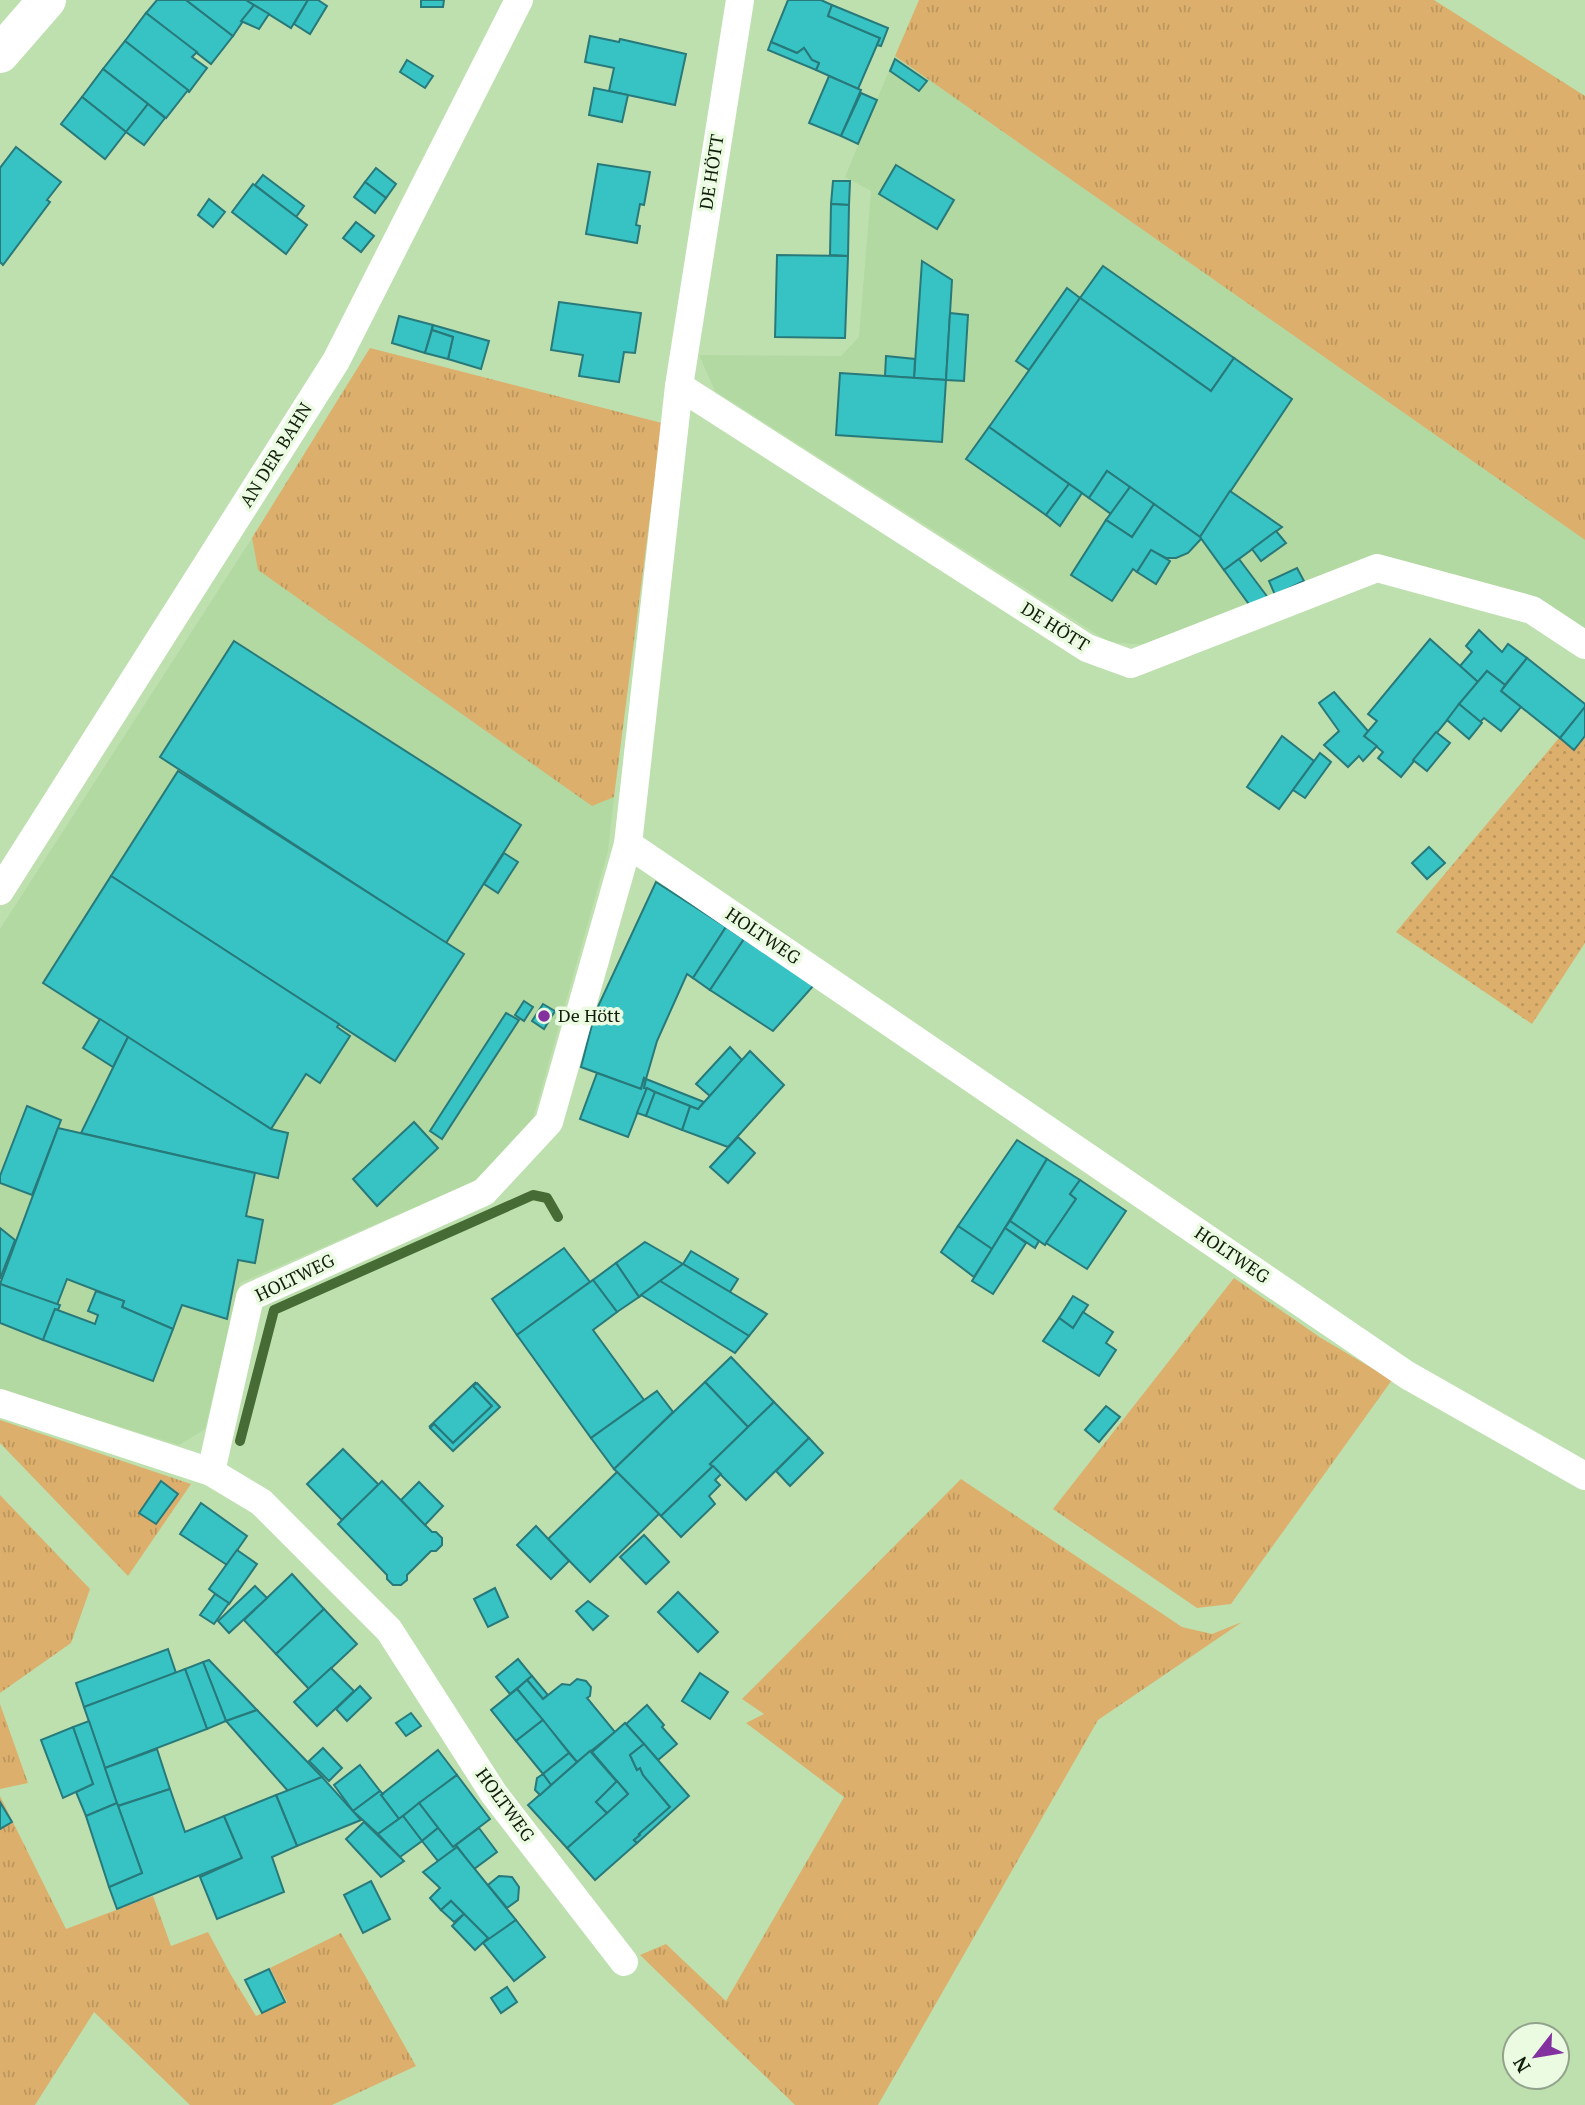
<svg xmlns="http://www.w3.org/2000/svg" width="1585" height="2105" viewBox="0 0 1585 2105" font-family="'PT Serif',serif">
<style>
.built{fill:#b2d9a1}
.grass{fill:url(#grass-tufts)}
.park{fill:url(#park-dots)}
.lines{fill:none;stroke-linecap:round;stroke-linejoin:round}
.stream{stroke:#466b34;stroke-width:10}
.building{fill:#37c2c4;stroke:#28797a;stroke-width:2}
.street{stroke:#fff;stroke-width:28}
.secondary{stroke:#fff;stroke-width:38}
.poi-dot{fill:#8431a0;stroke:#eafbe2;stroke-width:2.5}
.labels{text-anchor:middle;stroke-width:7;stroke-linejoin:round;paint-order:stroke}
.street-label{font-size:18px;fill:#101d0b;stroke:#eafbe2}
.poi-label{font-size:18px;fill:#101d0b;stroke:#eafbe2;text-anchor:start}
</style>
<defs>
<pattern id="grass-tufts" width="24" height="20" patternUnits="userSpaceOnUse" patternTransform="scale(1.75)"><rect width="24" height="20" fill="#dcaf6c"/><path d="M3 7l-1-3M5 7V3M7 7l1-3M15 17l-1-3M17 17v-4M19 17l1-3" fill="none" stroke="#bc965c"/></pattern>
<pattern id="park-dots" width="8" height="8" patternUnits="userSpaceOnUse" patternTransform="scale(1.75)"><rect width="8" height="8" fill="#dcaf6c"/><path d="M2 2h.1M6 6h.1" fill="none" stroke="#bc965c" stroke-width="1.8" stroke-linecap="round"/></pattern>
</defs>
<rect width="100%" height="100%" fill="#bee0af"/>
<!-- built -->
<g class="built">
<path d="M895,56L1585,540V633L1535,601L1390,557L1147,645L1109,642L715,391L699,355L841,356L859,337L871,191L845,177Z"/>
<path d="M252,538L258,570L592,805L614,797L608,851L531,1126L473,1182L240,1283L205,1429L179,1445L0,1390V929Z"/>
</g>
<!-- grass -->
<g class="grass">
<path d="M919,0H1434L1585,96V540L895,56Z"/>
<path d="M370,348L662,423L614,797L592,806L258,570L252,538Z"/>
<path d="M1234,1278L1321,1338L1392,1380L1231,1604L1197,1608L1053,1509Z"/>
<path d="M0,1420L191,1484L128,1576L0,1443Z"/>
<path d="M961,1479L1182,1627L1212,1634L1242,1622L1098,1720L878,2105H795L640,1955L666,1944L726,2001L844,1797L746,1723L764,1714L742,1699Z"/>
<path d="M0,1495L90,1589L71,1643L0,1693Z"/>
<path d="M0,1704L28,1783L0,1789Z"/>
<path d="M0,1796L66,1929L153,1896L171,1946L208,1932L231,1975L256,2016L287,2002L270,1968L341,1933L416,2066L332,2105H190L94,2012L35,2105H0Z"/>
</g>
<!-- park -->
<path class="park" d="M1585,707V943L1532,1024L1396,932Z"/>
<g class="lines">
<!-- stream -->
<path class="stream" d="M240,1441L274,1310L533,1195L547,1198L558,1217"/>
</g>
<!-- building -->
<g class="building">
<path d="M157,0H186L233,36L211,64L146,13Z"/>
<path d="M186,0H246L254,5L233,36Z"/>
<path d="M246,0H308L291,28Z"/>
<path d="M308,0H318L327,6L310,34L294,24Z"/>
<path d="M421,0H444L443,7H421Z"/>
<path d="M788,0H821L832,5L828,16L880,38L858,89L816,70L819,63L812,60L804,48L797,53L771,42Z"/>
<path d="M254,5L269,14L259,29L241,21Z"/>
<path d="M832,5L888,28L881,46L877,45L880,38L828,16Z"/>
<path d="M146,13L197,52L192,57L207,68L189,92L125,41Z"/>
<path d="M590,36L619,42L620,39L686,54L675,105L609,91L614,68L585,62Z"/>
<path d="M125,41L188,90L166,118L103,69Z"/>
<path d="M771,42L797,53L804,48L812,60L819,63L816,70L768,50Z"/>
<path d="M895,59L927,81L919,91L890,71Z"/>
<path d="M407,60L433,76L425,88L400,72Z"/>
<path d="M103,69L148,104L126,132L82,97Z"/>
<path d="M829,76L861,90L841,136L809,123Z"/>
<path d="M594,88L628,95L622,122L589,115Z"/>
<path d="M861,93L877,100L858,144L841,136Z"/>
<path d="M82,97L126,132L105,159L61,124Z"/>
<path d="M148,104L165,118L144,145L126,132Z"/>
<path d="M16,147L61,182L47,200L50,202L3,265L0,262V168Z"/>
<path d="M598,164L650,172L644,205L640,204L636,225L640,226L637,243L586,234Z"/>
<path d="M896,165L954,200L937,229L879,194Z"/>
<path d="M376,168L396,184L386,198L365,182Z"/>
<path d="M263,175L304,206L296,217L255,185Z"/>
<path d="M833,181H850L849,205L831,204Z"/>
<path d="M365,182L386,198L375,213L354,197Z"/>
<path d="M253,184L307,225L286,254L232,212Z"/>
<path d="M209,199L225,212L213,227L198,215Z"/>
<path d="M831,204L849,205L848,256L830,255Z"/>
<path d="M356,222L374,236L361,252L343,238Z"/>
<path d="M777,255L848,256L845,338L775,337Z"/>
<path d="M922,261L952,280L946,380L914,378Z"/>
<path d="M1103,266L1234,358L1211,391L1080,298Z"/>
<path d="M1067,288L1080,298L1029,370L1016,361Z"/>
<path d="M1080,298L1211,391L1234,358L1292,399L1200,537L1107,471L1089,498L989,427Z"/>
<path d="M559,302L641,313L635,353L624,352L619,382L579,376L583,355L551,350Z"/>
<path d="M950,313L968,315L964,381L946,380Z"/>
<path d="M399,316L433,325L425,353L392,343Z"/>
<path d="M433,325L489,341L481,369L448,359L453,337L432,330Z"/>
<path d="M432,330L453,337L448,359L425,353Z"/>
<path d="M886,356L915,359L914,378L885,376Z"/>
<path d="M840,373L946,380L942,442L836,435Z"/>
<path d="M989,427L1069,484L1046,515L966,459Z"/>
<path d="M1107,471L1130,487L1111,514L1089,498Z"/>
<path d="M1069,484L1082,493L1060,526L1046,515Z"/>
<path d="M1130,487L1154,504L1132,537L1106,520Z"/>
<path d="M1230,491L1282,527L1224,570L1200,537Z"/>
<path d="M1154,504L1200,537L1201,539L1188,553L1176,558H1166L1151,550L1137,572L1133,569L1112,601L1071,575L1106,520L1132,537Z"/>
<path d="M1276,531L1286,543L1261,561L1252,549Z"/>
<path d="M1151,550L1170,561L1156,584L1137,572Z"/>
<path d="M1239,559L1269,599L1251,607L1224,570Z"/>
<path d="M1297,568L1304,581L1275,595L1269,581Z"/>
<path d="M1479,630L1502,652L1508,644L1527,658L1505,685L1487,671L1478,682L1460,666L1472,652L1466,646Z"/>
<path d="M1430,639L1478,682L1401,777L1378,758L1383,752L1364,736L1377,721L1368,714Z"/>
<path d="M234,641L521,825L446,943L160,757Z"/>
<path d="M1527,658L1585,704V707L1560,738L1501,691Z"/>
<path d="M1487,671L1505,685L1501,691L1521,707L1501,731L1484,718L1480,722L1459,704Z"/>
<path d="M1334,692L1368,731L1364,736L1377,746L1363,761L1359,756L1348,767L1324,745L1339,731L1319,703Z"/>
<path d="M1459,704L1482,723L1469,739L1447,720Z"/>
<path d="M1585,707V736L1574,750L1560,738Z"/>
<path d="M1436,732L1450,743L1427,771L1413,760Z"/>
<path d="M1282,736L1314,761L1279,809L1247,787Z"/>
<path d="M1320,753L1331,762L1305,798L1293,790Z"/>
<path d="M178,771L464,954L395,1061L111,876Z"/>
<path d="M1429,847L1445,863L1427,879L1412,863Z"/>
<path d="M504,853L518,862L498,893L484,884Z"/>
<path d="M111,876L339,1024L337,1027L350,1036L320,1083L306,1074L271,1129L43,983Z"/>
<path d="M656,882L726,927L693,978L687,974L657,1041L646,1079L644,1078L641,1089L581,1067L595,1013Z"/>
<path d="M726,927L744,939L710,990L693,978Z"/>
<path d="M744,939L814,985L773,1031L710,990Z"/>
<path d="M524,1001L533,1007L524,1021L515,1015Z"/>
<path d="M543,1004L555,1011L544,1029L532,1021Z"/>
<path d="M506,1013L519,1020L442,1139L430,1131Z"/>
<path d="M100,1019L128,1037L113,1067L83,1048Z"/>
<path d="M128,1037L271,1129L288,1133L278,1178L81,1133Z"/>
<path d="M730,1047L742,1060L710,1096L696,1084Z"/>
<path d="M750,1051L784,1085L728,1147L682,1130L690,1106L698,1109Z"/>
<path d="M597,1073L641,1089L644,1078L646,1079L644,1088H647L628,1137L580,1119Z"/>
<path d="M646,1079L704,1102L698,1109L644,1088Z"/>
<path d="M647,1088L655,1092L646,1116L637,1113Z"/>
<path d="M655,1092L690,1106L682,1130L646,1116Z"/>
<path d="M27,1106L61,1120L32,1195L0,1183V1176Z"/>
<path d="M414,1122L438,1148L377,1206L353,1179Z"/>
<path d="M58,1128L255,1173L246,1216L263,1220L255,1263L238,1260V1261L227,1319L182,1305L173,1329L122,1307L124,1301L67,1279L57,1305L0,1284Z"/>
<path d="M738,1137L755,1153L728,1183L710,1167Z"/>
<path d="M1017,1140L1047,1159L992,1249L958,1226Z"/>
<path d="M1047,1159L1080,1180L1070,1194L1076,1199L1045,1245L1010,1221Z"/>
<path d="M1080,1180L1126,1211L1087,1269L1046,1243L1076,1199L1070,1194Z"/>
<path d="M1010,1221L1039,1241L1035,1248L1005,1228Z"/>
<path d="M958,1226L992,1249L974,1277L941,1252Z"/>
<path d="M0,1228L15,1240L0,1279Z"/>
<path d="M1005,1228L1026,1243L993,1294L972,1281Z"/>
<path d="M645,1242L683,1264L639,1297L616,1263Z"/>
<path d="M564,1248L590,1282L517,1335L492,1299Z"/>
<path d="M691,1251L738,1279L730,1292L683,1264Z"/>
<path d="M616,1263L639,1297L617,1312L593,1280Z"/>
<path d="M683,1264L730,1292L767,1314L749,1336L660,1281Z"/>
<path d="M593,1280L617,1312L593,1330L644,1400L591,1438L517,1335Z"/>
<path d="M660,1281L749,1336L735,1353L641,1295Z"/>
<path d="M0,1284L60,1305L58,1310L55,1309L43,1340L0,1323Z"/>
<path d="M96,1291L124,1301L122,1307L173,1329L153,1381L43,1340L55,1309L95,1324L98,1315L88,1311Z"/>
<path d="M1073,1296L1088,1305L1073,1328L1059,1318Z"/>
<path d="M1083,1312L1113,1332L1106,1343L1116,1350L1099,1376L1043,1341L1059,1318L1073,1328Z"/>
<path d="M731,1357L774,1402L748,1427L705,1382Z"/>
<path d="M476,1382L473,1386L492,1406L453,1443L434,1424L429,1427Z"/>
<path d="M705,1382L748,1427L710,1464L713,1466L661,1516L614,1469Z"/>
<path d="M477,1383L500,1407L453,1451L430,1428L434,1424L453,1443L492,1406L473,1386Z"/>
<path d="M657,1391L673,1412L614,1469L591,1438Z"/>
<path d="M774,1402L809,1438L746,1500L710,1464Z"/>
<path d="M1106,1406L1120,1417L1099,1442L1085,1430Z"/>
<path d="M809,1438L823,1453L790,1486L776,1471Z"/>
<path d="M343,1449L379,1485L342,1520L307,1484Z"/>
<path d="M713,1466L721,1474L715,1480L720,1485L709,1496L715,1504L681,1537L661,1516Z"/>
<path d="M617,1472L659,1514L590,1582L548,1539Z"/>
<path d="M161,1481L178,1494L156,1524L139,1513Z"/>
<path d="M382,1481L432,1532H436L442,1538V1545L436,1551H431L407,1575V1580L401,1585H393L387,1579V1575L338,1524Z"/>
<path d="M419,1482L443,1506L425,1525L401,1500Z"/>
<path d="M201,1503L247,1536L227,1565L180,1534Z"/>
<path d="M536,1526L569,1561L551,1579L517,1545Z"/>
<path d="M644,1535L669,1562L646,1584L620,1557Z"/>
<path d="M237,1550L257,1564L229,1604L209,1589Z"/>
<path d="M292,1574L324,1609L276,1654L244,1620Z"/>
<path d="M255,1586L267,1598L229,1633L218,1621Z"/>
<path d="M495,1588L508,1617L488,1627L474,1599Z"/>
<path d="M678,1592L718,1632L698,1652L658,1612Z"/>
<path d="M215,1594L229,1603L214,1624L200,1615Z"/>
<path d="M588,1601L608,1616L593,1630L576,1611Z"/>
<path d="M324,1609L357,1644L309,1689L276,1654Z"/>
<path d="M168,1649L176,1673L84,1707L76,1683Z"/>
<path d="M518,1659L532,1676L510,1694L496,1677Z"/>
<path d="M209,1660L236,1688L257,1710L226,1721L203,1662Z"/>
<path d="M203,1662L226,1721L207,1729L185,1669Z"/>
<path d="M331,1668L354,1691L317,1726L294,1702Z"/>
<path d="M185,1669L207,1729L105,1768L84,1707Z"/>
<path d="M700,1673L728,1692L710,1719L682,1701Z"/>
<path d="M532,1676L548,1695L543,1699L527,1680Z"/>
<path d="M577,1679L586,1681L591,1687L590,1696L587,1698L615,1732L577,1762L517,1689L527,1680L543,1699L562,1684L570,1685Z"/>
<path d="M360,1686L371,1698L347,1721L336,1709Z"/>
<path d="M517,1689L543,1720L516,1741L491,1710Z"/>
<path d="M647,1705L664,1725L662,1727L677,1744L658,1760L626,1724Z"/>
<path d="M257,1710L322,1777L288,1791L226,1721Z"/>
<path d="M411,1713L421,1726L406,1736L396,1723Z"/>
<path d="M543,1720L569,1753L543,1774L516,1741Z"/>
<path d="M89,1721L117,1803L86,1816L76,1792L93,1784L73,1727Z"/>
<path d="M625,1723L644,1744L630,1755L637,1770L640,1768L643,1775L670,1807L639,1834L640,1835L634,1840L637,1843L595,1880L567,1848L628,1794L592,1752Z"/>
<path d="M73,1727L93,1784L63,1798L41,1740Z"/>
<path d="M644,1744L689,1796L637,1843L634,1840L640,1835L639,1834L670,1807L643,1775L640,1768L637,1770L630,1755Z"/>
<path d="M323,1748L342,1768L329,1781L309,1761Z"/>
<path d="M157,1749L170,1789L118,1806L105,1768Z"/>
<path d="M438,1750L457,1775L399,1819L381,1795Z"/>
<path d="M590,1751L617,1782L596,1802L607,1813L567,1848L528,1805Z"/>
<path d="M569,1753L577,1762L551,1785L543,1774Z"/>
<path d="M360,1765L380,1791L353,1811L334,1785Z"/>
<path d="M543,1774L551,1785L540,1795L535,1790L537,1778Z"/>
<path d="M457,1775L490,1819L453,1847L419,1803Z"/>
<path d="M322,1777L361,1820L297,1846L276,1795Z"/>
<path d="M617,1781L628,1794L607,1813L596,1802Z"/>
<path d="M170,1789L185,1832L224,1816L242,1858L117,1909L109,1887L142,1873L118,1806Z"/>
<path d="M380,1791L383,1794L381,1795L399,1819L378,1834L353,1811Z"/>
<path d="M276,1795L297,1846L272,1857L284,1892L217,1919L200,1877L242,1858L224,1816Z"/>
<path d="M0,1802L12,1822L0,1829Z"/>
<path d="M117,1803L142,1873L109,1887L86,1816Z"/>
<path d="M419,1803L438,1828L422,1841L403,1816Z"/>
<path d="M403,1816L422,1841L400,1857L378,1834Z"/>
<path d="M364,1822L404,1861L381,1877L346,1839Z"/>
<path d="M438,1828L453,1847L456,1845L457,1847L438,1861L422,1841Z"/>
<path d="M479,1828L497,1852L474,1869L456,1845Z"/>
<path d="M457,1847L516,1920L490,1940L451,1901L441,1910L430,1898L440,1888L423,1872Z"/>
<path d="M499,1876L512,1877L519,1887L518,1900L507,1908L488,1885Z"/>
<path d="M371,1881L390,1919L363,1933L344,1895Z"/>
<path d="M451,1901L464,1914L454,1922L441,1910Z"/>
<path d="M464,1914L488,1938L475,1950L452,1926Z"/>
<path d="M516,1920L545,1957L514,1981L483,1943Z"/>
<path d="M269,1969L285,2002L262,2013L245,1980Z"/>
<path d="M507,1987L517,2002L501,2013L491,1998Z"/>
</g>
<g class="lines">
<!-- street -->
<g class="street">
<path d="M679,386L1087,648L1131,664L1377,568L1532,610L1585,645"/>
<path d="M628,844L1407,1375L1585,1476"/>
<path d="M0,891L336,361L519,0"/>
<path d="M0,1403L211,1472L261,1502L389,1630L494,1794L624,1962"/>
<path d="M211,1472L250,1297L484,1192L549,1122L628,844L679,386L740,0"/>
</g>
<!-- secondary -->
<path class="secondary" d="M0,54L47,0"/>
</g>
<!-- markers -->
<circle class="poi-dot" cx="544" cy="1016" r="7"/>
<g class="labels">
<!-- street labels -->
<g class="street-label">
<text transform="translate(712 172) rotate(-81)" y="6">DE HÖTT</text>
<text transform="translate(276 455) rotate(-58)" y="6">AN DER BAHN</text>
<text transform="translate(1055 627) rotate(32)" y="6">DE HÖTT</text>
<text transform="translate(763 936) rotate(34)" y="6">HOLTWEG</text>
<text transform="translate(1232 1255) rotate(34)" y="6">HOLTWEG</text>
<text transform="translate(295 1278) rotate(-26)" y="6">HOLTWEG</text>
<text transform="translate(505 1805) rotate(54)" y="6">HOLTWEG</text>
</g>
<!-- poi labels -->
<g class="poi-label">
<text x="558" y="1022">De Hött</text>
</g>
</g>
<!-- north arrow -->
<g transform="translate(1536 2056) rotate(239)"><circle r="33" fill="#eafbe2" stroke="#93a28c" stroke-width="2"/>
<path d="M0-5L12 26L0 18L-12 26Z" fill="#8431a0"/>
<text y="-10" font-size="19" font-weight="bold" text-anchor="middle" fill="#101d0b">N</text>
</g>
</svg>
